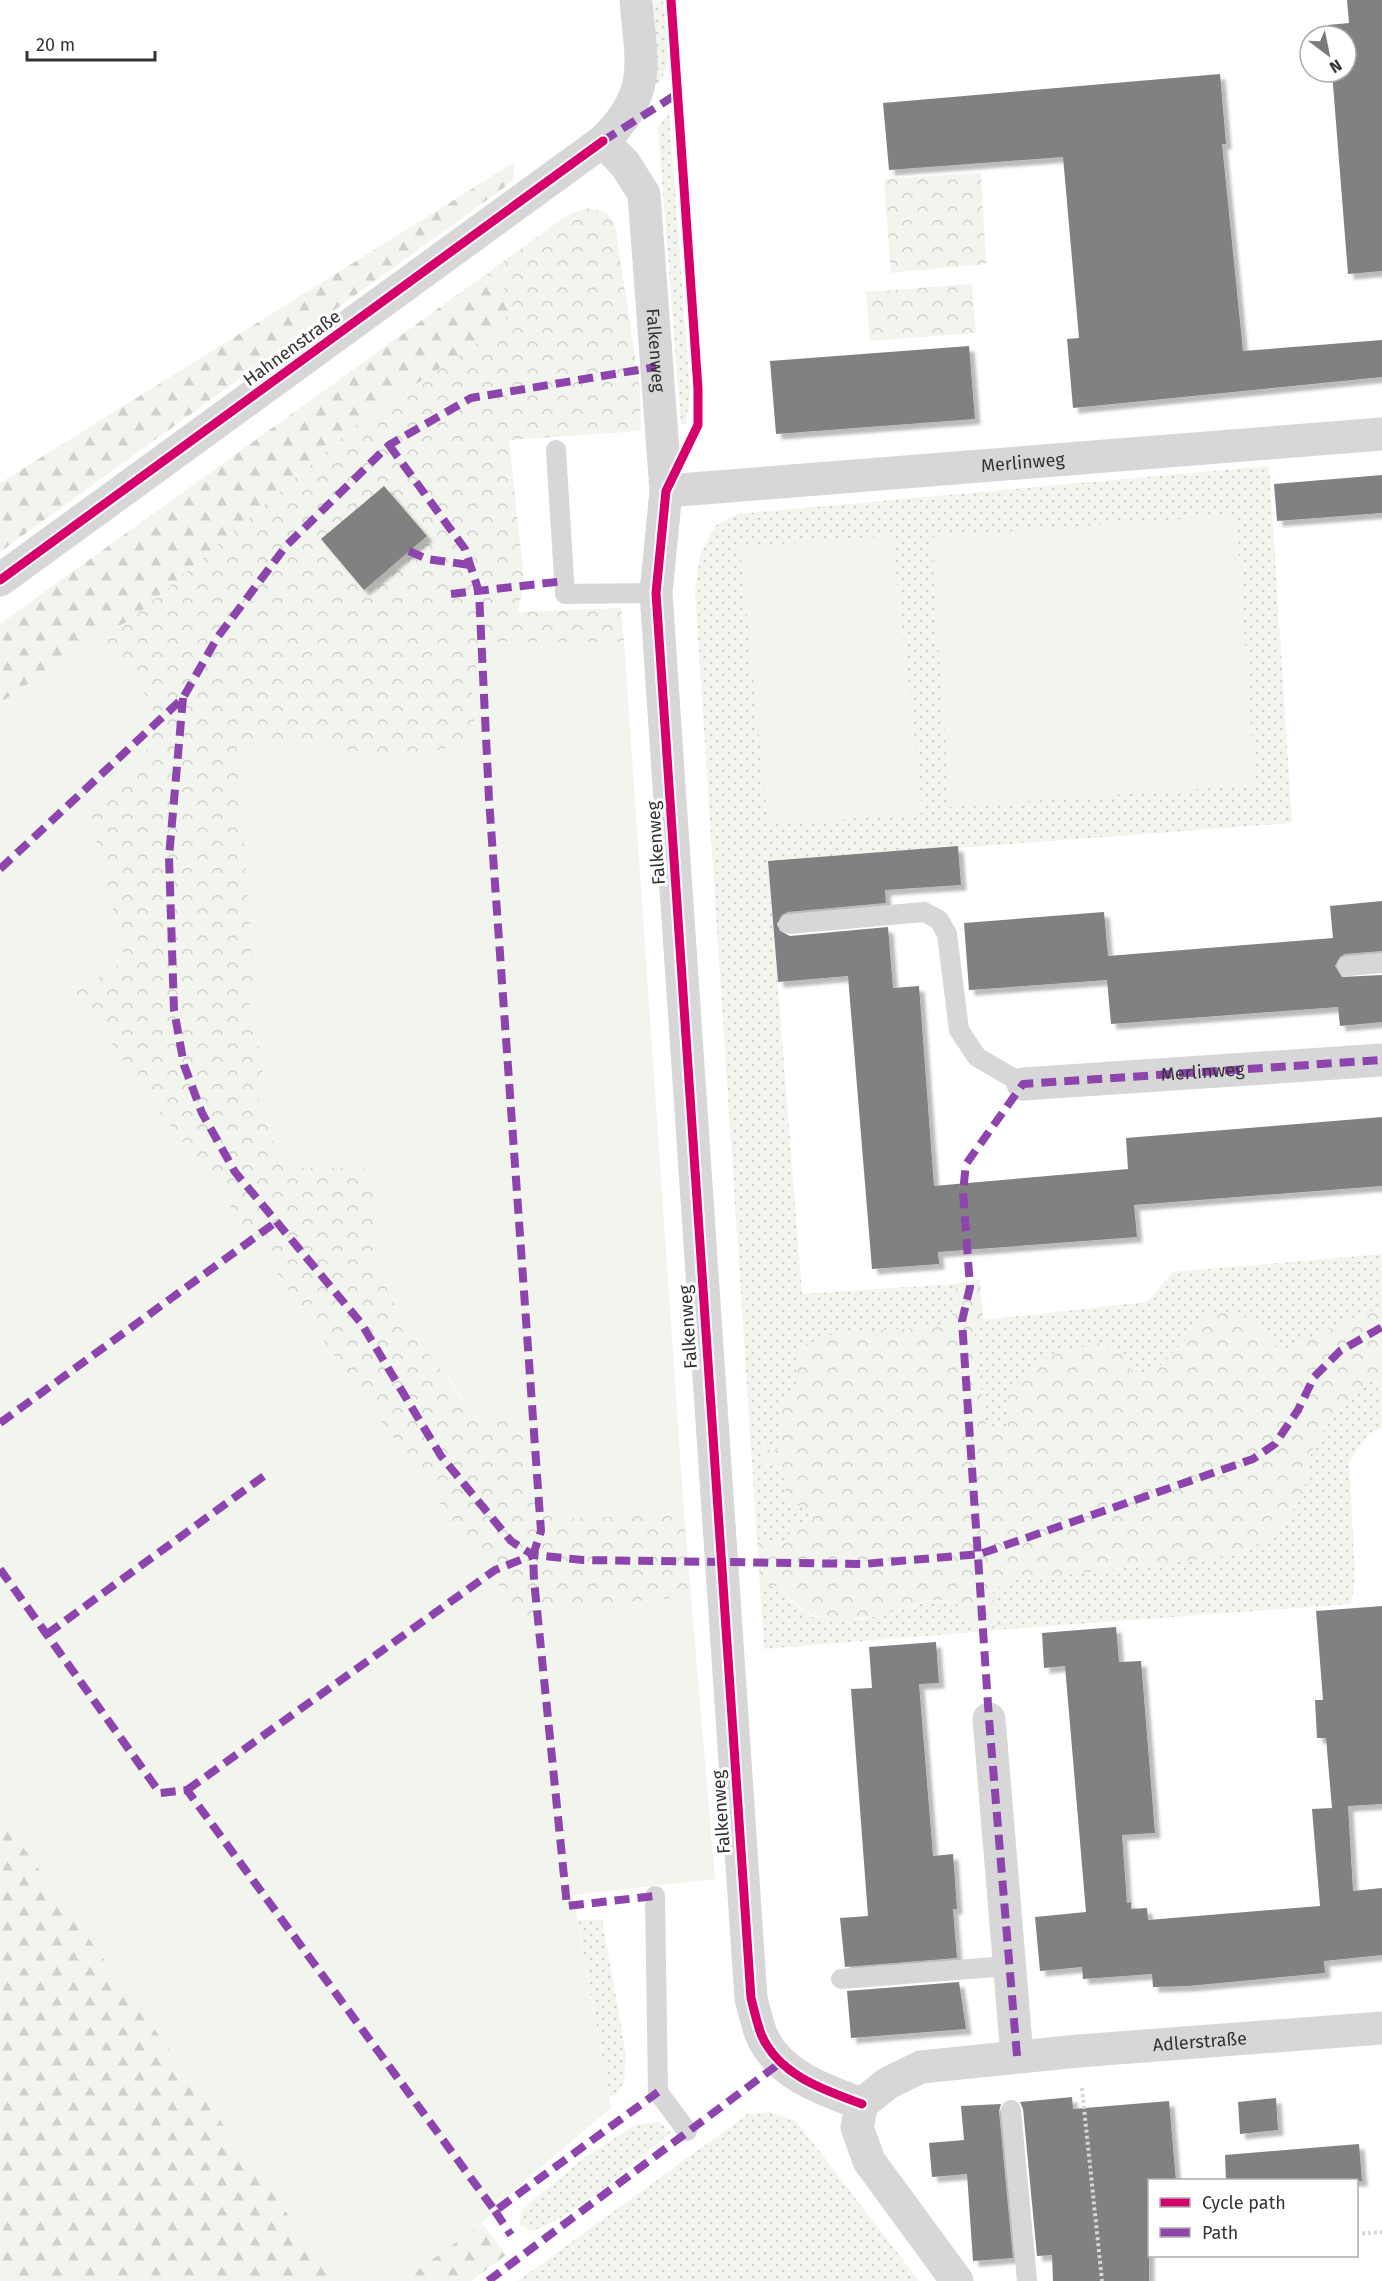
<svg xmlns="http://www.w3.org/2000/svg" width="1382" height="2281" viewBox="0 0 1382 2281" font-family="'Fira Sans',sans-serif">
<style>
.grass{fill:url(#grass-dots)}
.forest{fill:url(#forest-firs)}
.park{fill:url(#park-crowns)}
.garden{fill:#f1f5ed}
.building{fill:#818181;filter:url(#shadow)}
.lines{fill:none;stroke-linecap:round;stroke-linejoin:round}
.path{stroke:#d6d6d6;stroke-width:4;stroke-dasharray:3 3;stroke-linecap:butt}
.service{stroke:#d7d7d7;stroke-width:20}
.minor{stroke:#d7d7d7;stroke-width:33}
.quiet{stroke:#8e44ad;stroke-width:8;stroke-dasharray:15 8;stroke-linecap:butt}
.cycleway-casing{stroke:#fff;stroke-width:13}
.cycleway{stroke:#d6006c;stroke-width:9}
.labels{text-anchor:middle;stroke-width:6;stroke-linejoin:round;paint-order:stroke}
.street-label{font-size:18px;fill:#333;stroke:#fff}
</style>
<defs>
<pattern id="grass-dots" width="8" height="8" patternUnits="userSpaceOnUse" patternTransform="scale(1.5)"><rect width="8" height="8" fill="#f1f5ed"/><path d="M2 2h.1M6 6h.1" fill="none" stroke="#cfd2cc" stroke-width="1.8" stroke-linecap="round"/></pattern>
<pattern id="forest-firs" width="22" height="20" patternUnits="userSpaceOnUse" patternTransform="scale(1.5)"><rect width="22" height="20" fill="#f1f5ed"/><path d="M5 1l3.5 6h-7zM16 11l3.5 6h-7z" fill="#cfd2cc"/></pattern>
<pattern id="park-crowns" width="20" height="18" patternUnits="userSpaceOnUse" patternTransform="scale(1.5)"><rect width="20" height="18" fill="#f1f5ed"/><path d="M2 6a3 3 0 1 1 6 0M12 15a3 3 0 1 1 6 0" fill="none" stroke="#cfd2cc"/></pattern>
<filter id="shadow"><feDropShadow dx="5.5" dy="5.5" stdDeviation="1.5" flood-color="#0004"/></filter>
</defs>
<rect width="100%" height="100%" fill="#fff"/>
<!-- grass -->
<g class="grass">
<path d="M654,0H663C665,22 675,71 656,85Z"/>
<path d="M669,112L690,391L686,424H681L658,127Z"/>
<path d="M1269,466L1292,823L768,862L802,1294L955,1284L957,1307L944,1327L842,1332L796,1348V1386L779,1409L781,1447L772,1451L761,1444L783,1473L787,1500L812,1512L814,1525L804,1527L785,1523L795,1543L757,1539L695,592L700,556L715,526L737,514Z"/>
<path d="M1382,1254V1308L1361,1314L1279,1352C1251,1319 1248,1308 1202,1315L1185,1341L1156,1370L1132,1374L1126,1355L1008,1392V1427L986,1431L974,1330L983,1320L1147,1302L1173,1272Z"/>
<path d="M1382,1377V1428L1369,1433L1349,1462L1355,1578L1351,1604L995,1630L993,1591L1007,1581L1242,1555L1281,1527L1303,1494L1311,1452L1331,1418L1374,1378Z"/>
<path d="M781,1585L790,1601L813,1617L829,1619L862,1620L933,1600L958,1604L976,1632L764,1649L760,1587Z"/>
<path d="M578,1920H602L626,2054L624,2082L616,2095L609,2096Z"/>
<path d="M770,2112L796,2121L919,2281H518L748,2114Z"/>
<path d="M659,2122L671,2132C636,2161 573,2220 531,2231L520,2224L521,2210L584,2158L635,2125Z"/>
</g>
<!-- forest -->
<g class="forest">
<path d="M515,162L513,181L0,552V483Z"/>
<path d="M486,274L501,282L513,306L497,330L364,419L132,619L86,645L0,703V624Z"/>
<path d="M0,1815L336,2281H0Z"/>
<path d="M482,2223L506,2255L471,2281H403Z"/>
</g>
<!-- park -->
<g class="park">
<path d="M981,173L986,264L891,273L884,179Z"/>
<path d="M586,208L606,212L615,225L640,389L641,431L509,440L524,581L518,612L621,608L624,642H496C490,651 478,662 474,672C468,686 477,707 474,722C468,764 372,753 343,750V743L244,806L253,973L248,1022L257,1035L265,1088L259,1101L373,1169L377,1269L477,1423L521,1419L528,1487L557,1519L684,1513L691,1597L550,1608L530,1629L310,1322L256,1242L191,1152L132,1078L75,993L125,960L89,810L151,745L153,704L97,638L132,619L364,419L497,330L513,306L501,282L486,274L566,216Z"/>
<path d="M972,284L976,333L870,341L866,292Z"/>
<path d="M980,1279L983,1320L974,1330L986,1430L1008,1427V1392L1052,1354L1100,1343L1126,1355L1132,1374L1157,1370L1185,1341L1202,1315C1250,1307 1250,1320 1280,1352L1361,1314L1382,1308V1377L1374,1378L1331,1418L1311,1452L1303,1494L1281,1527L1242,1555L1007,1581L993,1591L995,1630L976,1632L957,1604C950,1602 942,1600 935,1600C925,1600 913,1606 904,1608C856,1622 812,1634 781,1586L760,1587L757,1539L794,1542L785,1523L804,1527L814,1525L812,1512L787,1500L783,1473L776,1464L761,1465L760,1444L772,1451L781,1447L779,1409L796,1386V1348L840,1332L944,1327L957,1307L955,1284Z"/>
</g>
<!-- garden -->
<g class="garden">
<path d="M1236,515L1255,785L950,807L931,537Z"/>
<path d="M892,535L923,813L768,825L740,547Z"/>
<path d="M97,638L153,704L151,745L89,810L125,960L75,993L131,1071L132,1078L191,1152L256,1242L310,1322L529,1628L550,1608L691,1597L715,1879L573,1895L611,2108L522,2183L482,2223L403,2281H336L0,1815V703Z"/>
<path d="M496,642H624L684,1513L557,1519L528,1487L521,1420L477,1423L451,1381L405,1326L377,1269L372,1169L283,1167L258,1101L265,1088L257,1035L248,1022L253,973L237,747L343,743L344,750C372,753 468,764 474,722C477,707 468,686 474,672C478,661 490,651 496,642Z"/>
</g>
<!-- building -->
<g class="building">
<path d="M1347,0H1382V271L1348,274L1332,72H1346V36H1329L1328,25L1349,23Z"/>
<path d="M1220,74L1226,144H1222L1243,351L1382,340V377L1073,408L1067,339L1079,338L1063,157L889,170L883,103Z"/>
<path d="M969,346L975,419L776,434L770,361Z"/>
<path d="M1382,475V513L1277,521L1274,484Z"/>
<path d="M384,486L427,536L364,590L321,539Z"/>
<path d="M958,846L961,885L885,890L886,903L788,912L782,915L777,924L780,931L790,936L888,927L893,988L919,986L934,1186L1128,1169L1126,1138L1382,1117V1186L1134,1205L1137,1237L938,1252L939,1264L872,1269L848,976L778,982L768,861Z"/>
<path d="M1382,901V951L1345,954L1340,957L1335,966L1342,977L1382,975V1022L1340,1026L1338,1007L1111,1024L1107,980L969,990L964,923L1104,912L1108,956L1333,938L1330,906Z"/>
<path d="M1382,1606V1804L1348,1806L1353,1891L1382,1888V1955L1324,1961L1325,1973L1188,1986L1153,1987L1152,1974L1083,1979L1082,1967L1040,1971L1035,1917L1086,1912L1065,1666L1044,1668L1042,1633L1116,1627L1119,1662L1141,1661L1155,1833L1122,1835L1127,1903L1131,1902V1909L1147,1908L1148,1920L1320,1906L1312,1809L1332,1808L1326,1738H1317L1315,1700H1323L1316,1611Z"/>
<path d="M936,1642L939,1683L919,1684L933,1856L953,1854L957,1909H953L957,1958L845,1967L840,1918L868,1916L851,1689L872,1688L869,1647Z"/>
<path d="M959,1982L966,2029L851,2038L847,1991Z"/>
<path d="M1072,2097L1073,2109L1169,2101L1176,2181H1149V2281H1053L1052,2255L1037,2256L1023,2109L1020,2102Z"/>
<path d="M1276,2098L1278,2130L1240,2134L1238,2102Z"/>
<path d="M1001,2104L999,2111L1013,2258L973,2261L967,2174L932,2177L929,2143L964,2140L961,2106Z"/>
<path d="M1359,2144L1362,2181H1226L1225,2155Z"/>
</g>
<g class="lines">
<!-- path -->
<g class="path">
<path d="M1082,2088L1102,2281"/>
<path d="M1356,2234L1382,2232"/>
</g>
<!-- service -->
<g class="service">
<path d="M556,450L565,594L656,593"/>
<path d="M789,924L924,912L939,920L947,934L959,1030L977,1057L1023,1084"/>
<path d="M1347,966L1382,963"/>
<path d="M655,1896L658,2092L687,2131"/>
<path d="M841,1979L1008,1966"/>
<path d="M1011,2110L1027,2281"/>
</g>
<!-- minor -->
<g class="minor">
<path id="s1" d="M603,141L625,164L644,194L666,491L656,593L751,1998C754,2010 757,2023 761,2034C778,2075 824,2090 862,2104"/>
<path id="s2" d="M666,491L1382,434"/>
<path d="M0,580L603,141C653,92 641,64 636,0"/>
<path id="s3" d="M1023,1084L1382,1060"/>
<path d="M989,1719L1017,2056"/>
<path id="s4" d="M862,2104L888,2083L921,2067L1078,2051L1382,2028"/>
<path d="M862,2104L857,2127L869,2161L957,2281"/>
</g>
<!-- quiet -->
<g class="quiet">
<path d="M603,141L677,94"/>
<path d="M389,445L465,549L479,592L489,799L541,1531L533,1555L534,1580L567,1906L655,1896"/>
<path d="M409,551L427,559L470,565"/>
<path d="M451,594L565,581"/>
<path d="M183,698L169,857L174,1010L184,1065L202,1113L235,1172L361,1323L441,1456L511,1541L533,1555L583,1560L864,1564L980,1554L1253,1459L1275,1444L1298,1410L1314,1377L1340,1351L1382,1327"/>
<path d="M0,869L183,698L217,638L286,546L389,445L471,398L656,367"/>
<path d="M0,1423L276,1222"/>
<path d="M0,1569L160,1793L187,1790L495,2211L658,2092"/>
<path d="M47,1634L268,1473"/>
<path d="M187,1790L495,1570L533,1555"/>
<path d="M1017,2056L989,1719L962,1321L970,1287L963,1192L966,1164L1023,1084L1382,1060"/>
<path d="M495,2211L511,2235"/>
<path d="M488,2281L780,2063"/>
</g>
<!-- cycleway casing -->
<g class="cycleway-casing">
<g id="cycleway">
<path d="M671,0L698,389V425L666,491L656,593L751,1998C754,2010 757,2023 761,2034C778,2075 824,2090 862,2104"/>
<path d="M0,580L603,141"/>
</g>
</g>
<!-- cycleway -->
<use href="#cycleway" class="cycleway"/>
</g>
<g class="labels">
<!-- street labels -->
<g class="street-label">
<text transform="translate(292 348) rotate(-36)" y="6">Hahnenstraße</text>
<text dy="6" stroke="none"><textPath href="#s1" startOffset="224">Falkenweg</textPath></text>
<text dy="6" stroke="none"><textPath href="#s2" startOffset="358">Merlinweg</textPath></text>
<text transform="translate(656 843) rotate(-94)" y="6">Falkenweg</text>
<text dy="6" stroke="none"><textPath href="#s3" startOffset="180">Merlinweg</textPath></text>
<text transform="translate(688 1327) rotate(-94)" y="6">Falkenweg</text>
<text transform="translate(721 1812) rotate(-94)" y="6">Falkenweg</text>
<text dy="6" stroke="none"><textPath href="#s4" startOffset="350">Adlerstraße</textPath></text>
</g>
</g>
<!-- legend -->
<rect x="1148" y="2179" width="210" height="78" fill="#ffffff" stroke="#adadad" stroke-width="1.5"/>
<rect x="1160" y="2198" width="30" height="9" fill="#d6006c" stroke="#adadad" stroke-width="1.5"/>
<text x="1202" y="2209" font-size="18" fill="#333333">Cycle path</text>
<rect x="1160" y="2228" width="30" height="9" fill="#8e44ad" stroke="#adadad" stroke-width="1.5"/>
<text x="1202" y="2239" font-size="18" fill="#333333">Path</text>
<!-- north arrow -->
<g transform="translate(1328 54) rotate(148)"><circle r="28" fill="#ffffff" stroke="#adadad" stroke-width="1.5"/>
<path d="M0-4.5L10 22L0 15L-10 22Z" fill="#7a7a7a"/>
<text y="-9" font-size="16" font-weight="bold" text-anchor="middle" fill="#333333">N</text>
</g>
<!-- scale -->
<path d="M27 51v9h128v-9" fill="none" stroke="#333333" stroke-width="3"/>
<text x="36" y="51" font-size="18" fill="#333333" stroke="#ffffff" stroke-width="4.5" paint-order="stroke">20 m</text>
</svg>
